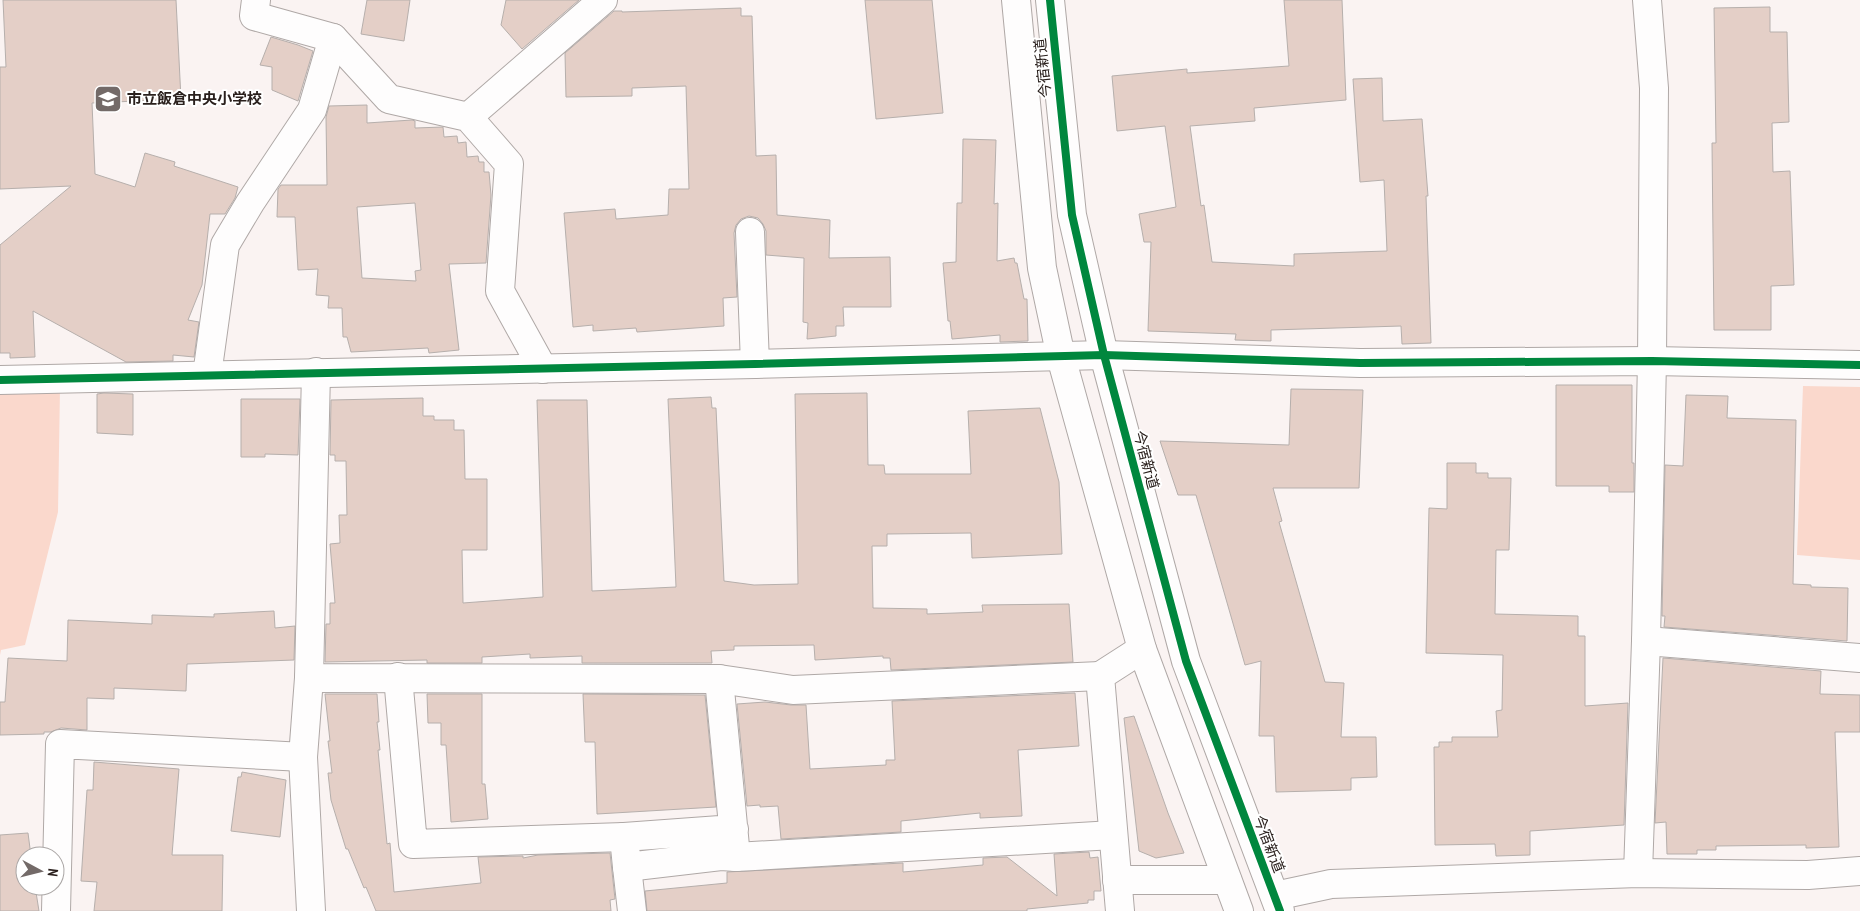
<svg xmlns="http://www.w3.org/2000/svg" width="1860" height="911" viewBox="0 0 1860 911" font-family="'PT Sans Narrow','Noto Sans JP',sans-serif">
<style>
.green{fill:#fad8cc}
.building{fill:#e4cfc7;stroke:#b6afac;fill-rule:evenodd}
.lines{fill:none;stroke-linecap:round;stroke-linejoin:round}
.minor-casing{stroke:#afa8a6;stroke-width:30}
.tertiary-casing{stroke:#afa8a6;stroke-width:30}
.trunk-casing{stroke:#afa8a6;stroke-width:30}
.minor{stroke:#fefdfd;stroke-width:28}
.tertiary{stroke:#fefdfd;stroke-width:28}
.trunk{stroke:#fefdfd;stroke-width:28}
.cycleway-casing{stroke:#fff;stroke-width:11}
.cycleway{stroke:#00873e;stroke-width:8}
.labels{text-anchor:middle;stroke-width:4;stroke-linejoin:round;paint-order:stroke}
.street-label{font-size:15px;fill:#2a201d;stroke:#fff}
.poi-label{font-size:15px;font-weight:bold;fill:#2a201d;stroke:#fff;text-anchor:start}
</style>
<rect width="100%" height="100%" fill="#faf3f2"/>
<!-- green -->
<g class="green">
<path d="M1803,386L1860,387V560L1797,555Z"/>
<path d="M60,388L58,512L25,645L1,650L0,655V389Z"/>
</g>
<!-- building -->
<g class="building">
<path d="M3,0H176L181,99L92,103L95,174L135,187L145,153L175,162L174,166L238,187L235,198L225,214H210L202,285L188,320L199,322L194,357L173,355V361L126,362L33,311L35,357L10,358V353H0V245L71,186L0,189V67H6Z"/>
<path d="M367,0H410L404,41L361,34Z"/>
<path d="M506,0H579L522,49L501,25Z"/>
<path d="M865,0H932L943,113L876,119Z"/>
<path d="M1284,0H1342L1346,100L1254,108L1255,121L1190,126L1201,206L1204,205L1212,262L1294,266V254L1387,251L1384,180L1360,182L1353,79L1382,78L1383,121L1422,119L1428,196H1426L1431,343L1402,344L1401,326L1271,330V341L1235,340L1236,334L1148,331L1151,242H1144L1139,214L1176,207L1165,126L1117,131L1112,76L1187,69V73L1289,66Z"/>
<path d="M1770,7V32H1787L1789,122L1772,123L1773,172L1790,171L1794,285L1771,286V330H1714L1712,143H1716L1714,8Z"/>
<path d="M741,8V16H752L756,156L776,155L777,215L830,220L829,258L890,257L891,307H843L844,326H836V336L807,339L808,323L803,322L804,258L766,255V231L763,224L758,218L749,216L741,219L736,225L734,233L737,297L723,298L724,326L637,332L636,328L593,331V325L573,327L564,213L615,209L616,219L668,215L669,189H689L686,86L632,88V96L566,97L565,53L614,11H622V12Z"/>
<path d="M271,37L298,45L313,51L298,101L272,90V67L260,65Z"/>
<path d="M367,105V123L412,120L415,121V128L443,127L444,137L457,136L458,143L466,142L467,157L478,156L479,162H484V172H489L491,195L486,263L449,264L459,350L429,353L428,348L351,352L347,337H343L342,308H328L329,296L316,295L318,269L298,270L295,217H277L278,189L281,185H327L326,117L329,106ZM415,203L421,270L415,271L416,281L362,278L357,207Z"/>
<path d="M963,139L996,140L994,204L998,203L997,261L1014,258L1015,263H1017L1024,299H1027L1028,341L1000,342V335L952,339L950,321H948L943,263L956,262L957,203H962Z"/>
<path d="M1556,385H1632V463H1634V492H1609V486H1556Z"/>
<path d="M1291,389L1363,390L1359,488H1273L1282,521L1279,522L1325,682L1344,683L1341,737H1376L1377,777L1351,778V790L1276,792L1274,736H1259L1261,661L1245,665L1196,495H1178L1160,441L1289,445Z"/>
<path d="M104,393L133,394V435L97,433V394Z"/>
<path d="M867,393L868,465H884L885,474H971L968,411L1040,408L1059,482L1062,554L972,558L971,533L887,534V546H872L873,608L927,609V614L983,612L982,605L1069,604L1073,662L891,670L890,658H883V656L815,660L814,645L734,646V650L711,651L712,663H582V656L530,658V654L482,657V663H427V660L325,662L326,624H330V603H335L330,544L340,543L339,515H347L346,461H335V455H330L331,400L423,398V416H434V420H454V430H464L465,479H487V550H462L463,603L543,597L537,400H587L592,591L676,587L668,399L711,397L712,408H716L724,581L754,585L798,584L795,394Z"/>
<path d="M1686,395L1728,396L1727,418L1796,420L1793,584L1811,585V587L1848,588L1847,641L1664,627L1665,616H1662L1665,465L1683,466Z"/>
<path d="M241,399H300L298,455L265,454V457H241Z"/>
<path d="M1447,463H1476V473H1488V478H1511L1509,550H1496L1495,614L1578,616V636H1585V706L1628,703L1624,825L1530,831V855L1496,856L1495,844L1435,845L1434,747H1439V742H1452V737H1498L1496,711L1502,710L1503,655L1426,653L1429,508L1447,509Z"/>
<path d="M274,611L275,628L295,626L294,660L187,664L186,691L114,688V699L87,698V730L61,728L51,732H44V734L0,735V702H5L8,658L67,661L68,620L152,624V615L214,617V614Z"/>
<path d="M1663,658L1821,671L1820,694L1860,695V732H1835L1839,847L1806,848V845L1716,846V850H1697V854H1667L1666,822L1655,823Z"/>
<path d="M1075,693L1079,746L1018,750L1022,816L980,818V813L901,821V832L781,839L778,806L760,807V805L747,806L737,704L765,702L791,705H806L810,769L886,765V760H895L892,701Z"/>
<path d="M325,694H377L379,722H377L380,750H378L387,844L390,843L394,892L481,883L478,857L523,856V858L538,855L610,853L615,899L610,900L611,911H376L366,887L364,888L348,849H346L331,800L328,773H332L328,741H330Z"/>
<path d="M427,694H482V784H485L488,819L451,822L446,745H441V723H428Z"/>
<path d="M583,694L705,695L716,807L597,814L595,742H585Z"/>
<path d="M1134,716L1168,813L1184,853L1156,858L1139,851L1124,718Z"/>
<path d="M94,762L179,769L172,855H223L222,911H94L97,882L81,881L87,790H93Z"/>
<path d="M242,772L286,780L280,837L231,831L238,777H241Z"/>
<path d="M28,833L31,856H25V886H35L39,911H0V835Z"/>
<path d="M1089,852L1090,858L1098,857L1101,891H1094V900H1088V903L1027,909V911H647L645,891L727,883V872L903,863V872L983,865V858L1007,857L1057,896L1054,854Z"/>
</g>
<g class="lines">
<!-- minor casing -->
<g class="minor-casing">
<g id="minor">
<path d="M256,0L254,16L333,38L389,99L468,117L509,164L500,291L543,369"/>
<path d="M468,117L603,0"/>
<path d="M750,232L755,364"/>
<path d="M316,372L309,678L719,679L793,690L1100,676"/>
<path d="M207,375L225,245L250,203L312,110L333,38"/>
<path d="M1646,641L1860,658"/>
<path d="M398,677L413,844L624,837"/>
<path d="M719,679L736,857L721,856L627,867L624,837L734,829"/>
<path d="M303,757L311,911"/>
<path d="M736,857L1113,835"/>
<path d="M627,867L632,911"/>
<path d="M1638,873L1646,641L1652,361L1654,88L1647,0"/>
<path d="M1117,880H1227"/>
<path d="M1275,896L1331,884L1638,873L1808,875L1860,871"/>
<path d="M56,911L60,744L303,757L309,678"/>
<path d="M1120,911L1100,676L1142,649"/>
</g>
</g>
<!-- tertiary casing -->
<g class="tertiary-casing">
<path id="tertiary" d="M0,380L755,364L1104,355L1360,363L1652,361L1860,365"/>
</g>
<!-- trunk casing -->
<g class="trunk-casing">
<g id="trunk">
<path d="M1016,0L1042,268L1061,357L1142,649L1239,911"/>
<path d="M1050,0L1072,215L1104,355L1186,661L1280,911"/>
</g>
</g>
<!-- minor -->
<use href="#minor" class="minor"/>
<!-- tertiary -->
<use href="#tertiary" class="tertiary"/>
<!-- trunk -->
<use href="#trunk" class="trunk"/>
<!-- cycleway casing -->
<g class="cycleway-casing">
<g id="cycleway">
<path d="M1050,0L1072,215L1104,355L1186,661L1280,911"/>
<path d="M0,380L755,364L1104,355L1360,363L1652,361L1860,365"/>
</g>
</g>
<!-- cycleway -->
<use href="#cycleway" class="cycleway"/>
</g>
<!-- icons -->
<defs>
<g id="school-square" transform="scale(1.4375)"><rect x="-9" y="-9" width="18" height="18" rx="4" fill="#736a68" stroke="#fff"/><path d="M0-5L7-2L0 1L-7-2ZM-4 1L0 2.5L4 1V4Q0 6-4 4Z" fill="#fff"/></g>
</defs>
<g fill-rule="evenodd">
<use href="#school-square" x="108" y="99"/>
</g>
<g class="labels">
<!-- street labels -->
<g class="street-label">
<text transform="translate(1043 68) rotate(-96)" y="5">今宿新道</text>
<text transform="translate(1146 460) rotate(75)" y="5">今宿新道</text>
<text transform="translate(1269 844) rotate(69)" y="5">今宿新道</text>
</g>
<!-- poi labels -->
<g class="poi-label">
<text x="127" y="104">市立飯倉中央小学校</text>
</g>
</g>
<!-- north arrow -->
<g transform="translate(40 871) rotate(97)"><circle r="24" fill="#ffffff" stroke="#aaa6a5"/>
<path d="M0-4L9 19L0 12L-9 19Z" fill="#736a68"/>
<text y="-8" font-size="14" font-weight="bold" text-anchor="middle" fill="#2a201d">N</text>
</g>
</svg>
